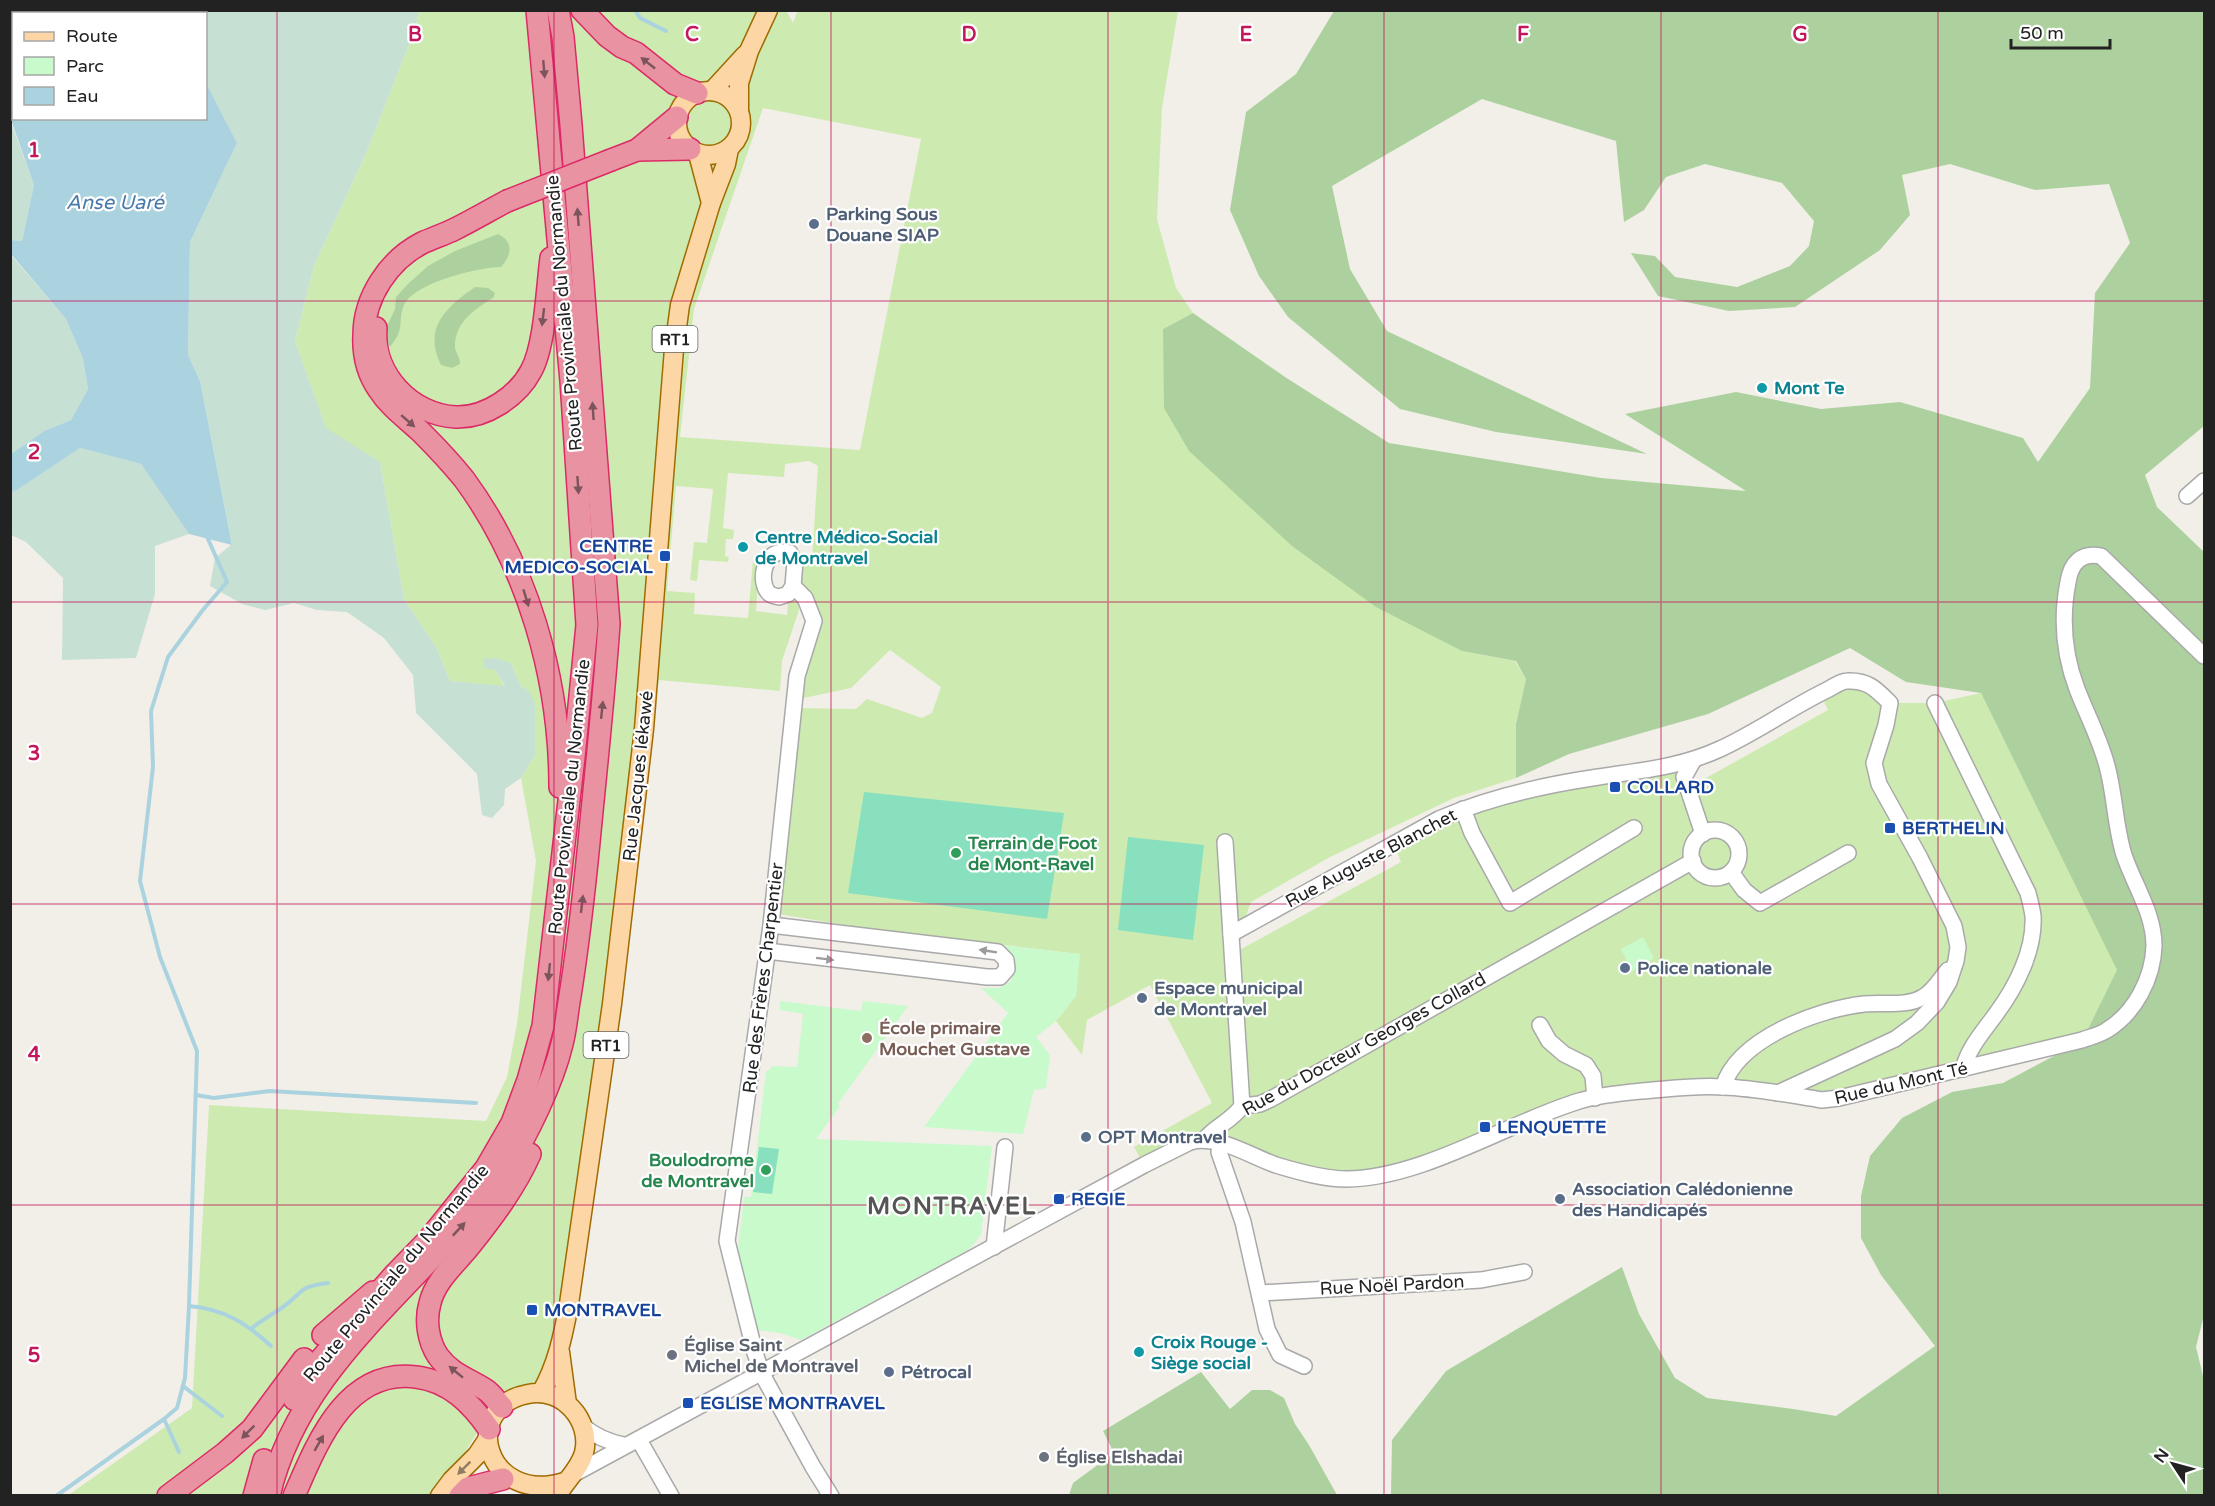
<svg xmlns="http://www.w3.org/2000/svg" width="2215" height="1506" viewBox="0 0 2215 1506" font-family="'Varela Round',sans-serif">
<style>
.grass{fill:#cdebb0;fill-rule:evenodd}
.forest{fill:#add19e}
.wetland{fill:#c6e0d4}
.park{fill:#c8facc}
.pitch{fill:#88e0be}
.water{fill:#aad3df}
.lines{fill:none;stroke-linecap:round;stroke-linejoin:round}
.stream{stroke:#aad3df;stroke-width:4}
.minor-casing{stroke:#a9a9a9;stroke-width:18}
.major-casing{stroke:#a06b00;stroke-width:21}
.highway-casing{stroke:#dc2a67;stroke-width:24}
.minor{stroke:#fff;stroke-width:15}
.major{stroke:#fcd6a4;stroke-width:18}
.highway{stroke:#e892a2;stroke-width:21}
.highway-bridge-casing{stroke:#dc2a67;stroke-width:24;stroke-linecap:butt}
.highway-bridge{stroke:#e892a2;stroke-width:21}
.oneway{fill:#7b545c}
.oneway2{fill:#9c9c9c}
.oneway3{fill:#8f7c63}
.grid{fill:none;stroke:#c2185b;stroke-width:1.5;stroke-opacity:0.55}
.service-dot{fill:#5c6f8a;stroke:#fff;stroke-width:2}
.culture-dot{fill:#0f9aa8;stroke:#fff;stroke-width:2}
.transit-dot{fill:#1a4fb4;stroke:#fff;stroke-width:2}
.leisure-dot{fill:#2e9e5b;stroke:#fff;stroke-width:2}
.education-dot{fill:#8d6e63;stroke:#fff;stroke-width:2}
.worship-dot{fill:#6b7280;stroke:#fff;stroke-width:2}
.labels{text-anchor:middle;stroke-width:4.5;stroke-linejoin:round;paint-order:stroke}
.shield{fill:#fff;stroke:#646464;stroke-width:1.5}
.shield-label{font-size:16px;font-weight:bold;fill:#222}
.service-label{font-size:18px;font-weight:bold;fill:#4e5e75;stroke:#fff;text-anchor:start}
.street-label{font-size:18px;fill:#222;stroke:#fff}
.culture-label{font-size:18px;font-weight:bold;fill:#0d838f;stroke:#fff;text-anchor:start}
.transit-label{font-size:18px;font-weight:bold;fill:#164399;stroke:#fff;text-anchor:start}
.leisure-label{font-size:18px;font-weight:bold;fill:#27864d;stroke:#fff;text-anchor:start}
.education-label{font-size:18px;font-weight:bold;fill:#785e54;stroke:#fff;text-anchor:start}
.worship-label{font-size:18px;font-weight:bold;fill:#5b616d;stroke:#fff;text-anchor:start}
.water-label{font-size:20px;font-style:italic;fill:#4a7aab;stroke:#fff}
.district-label{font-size:24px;font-weight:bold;letter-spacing:1.5px;fill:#555;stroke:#fff}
.grid-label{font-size:20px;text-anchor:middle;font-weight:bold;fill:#c2185b;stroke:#fff;stroke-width:4.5;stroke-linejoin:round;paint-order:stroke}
</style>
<rect width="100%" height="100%" fill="#f2efe9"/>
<!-- grass -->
<path class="grass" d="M786,10L793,23L798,10L1178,11L1162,108L1157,219L1176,288L1193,313L1163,329L1462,651L1515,661L1526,679L1516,724V778L1454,798L1330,857L1251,902L1232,954L1401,862L1394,845L1463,809L1693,761L1688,788L1828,710L1820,693L1846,680L1890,703H1935L1981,693L2118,970L2082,1040L1863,1094L1620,1093L1475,1143L1347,1179L1213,1141L1144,1165L1134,1147L1212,1103L1150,985L1087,1020L1082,1055L1056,1021L1076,996L1079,954L864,928L772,913L794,708L856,709L867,699L922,718L932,713L941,687L890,650L851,688L794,700L814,621L798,591L802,561L812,560L818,466L809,461L785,464L784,477L728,473L723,528L734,530L733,539H726L725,556L729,557L728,562L699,560L697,581L690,580L694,542L707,543L713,489L676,486L667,591L695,593L694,614L748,618L753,560L760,555L756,611L787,615L788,598H797L799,610L782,661L780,691L659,680L565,1371L501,1394L459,1462L433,1495L67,1496L192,1408L209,1105L486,1121L507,1077L517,1024L536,861L521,778L535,755L529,691L521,686L511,663L495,670L505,687L450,681L436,647L404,599L380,462L326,429L295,341L314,266L368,149L415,29L419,11ZM763,108L921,139L860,450L680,437L694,309Z"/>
<!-- forest -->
<g class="forest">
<path d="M1334,11H2204V426L2145,475L2157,507L2204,552V1315L2196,1347L2204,1380V1495H1391L1392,1440L1446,1371L1622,1267L1639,1314L1675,1378L1707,1398L1793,1409L1836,1416L1935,1346L1881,1275L1861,1238V1196L1870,1156L1902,1118L1952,1092L2003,1083L2082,1041L2117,970L1981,693L1906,682L1850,648L1708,714L1569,754L1516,778V724L1526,679L1516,661L1462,651L1376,607L1292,546L1189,451L1164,408L1163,329L1193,313L1285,377L1389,443L1601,478L1746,491L1625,414L1736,392L1821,409L1900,402L2023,438L2038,462L2090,388L2095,293L2130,243L2109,184L2035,190L1950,164L1902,175L1910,215L1880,250L1795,307L1729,311L1658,296L1631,253L1655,256L1675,277L1737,287L1790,266L1809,246L1814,221L1782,183L1705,164L1666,177L1644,210L1624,222L1616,141L1482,99L1332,186L1350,269L1387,331L1647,454L1496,432L1400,409L1288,317L1259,276L1230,210L1246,112L1296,74Z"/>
<path d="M498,234C514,242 512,255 501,267C479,267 414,283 404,305C397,323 406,328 390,347L384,333L395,309L396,297L409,283L428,266L455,251Z"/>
<path d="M475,287L488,288L495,293L493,298C475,309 455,322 455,346C455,353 460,356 460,364L452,368L441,365C423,328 445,308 475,287Z"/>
<path d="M1201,1372L1230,1409L1252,1390H1270L1284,1398L1295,1424L1309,1445L1337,1495H1069L1073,1483L1114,1453L1103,1431Z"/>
</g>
<!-- wetland -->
<g class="wetland">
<path d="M189,11H419L415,29L368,149L314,266L295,341L326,428L380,462L404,599L436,647L450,681L505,686L495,670L484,668L483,659L496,658L511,663L521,686L529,691L535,704V755L521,778L505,789L504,805L492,818L482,815L477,774L416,713L413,675L384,638L347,612L317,610L294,603L265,610L242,604L210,586L215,558L232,544L200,381L188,355L190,242L237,143L206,83V14L189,13Z"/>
<path d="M10,120L34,185L22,241L11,240Z"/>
<path d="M10,254L66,319L83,359L88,389L71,420L44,431L11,454Z"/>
<path d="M80,448L141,464L189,534L155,546V594L136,658L62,660L63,578L26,542L11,535L10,492L17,490Z"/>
</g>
<!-- park -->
<g class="park">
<path d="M1643,937L1654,958L1632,971L1621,949Z"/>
<path d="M1001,945L1080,954L1076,996L1056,1021L1036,1037L1050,1055L1046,1088L1034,1090L1023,1134L924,1127L1008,1013L981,988H999L1011,981C1017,965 1016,955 1001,945Z"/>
<path d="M780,1001L861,1011L863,1001L908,1006L838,1104L840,1106L816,1139L992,1146L981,1234L975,1243L966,1251L801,1340L780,1333L755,1330L738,1249L744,1197H751L766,1072L773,1066L797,1067L803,1014L780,1010Z"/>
</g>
<!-- pitch -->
<g class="pitch">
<path d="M864,792L1064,813L1047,919L848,893Z"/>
<path d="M1128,837L1204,845L1193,940L1118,930Z"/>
<path d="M759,1147L779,1149L772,1194L753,1192Z"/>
</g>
<!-- water -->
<path class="water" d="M11,10L189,11V14H14V118H206V83L237,143L190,242L188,355L200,381L232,545L189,534L141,464L80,448L17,490L11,492V454L44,431L71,420L88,389L83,359L66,319L11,254V240L22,241L34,185L11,120Z"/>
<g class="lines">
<!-- stream -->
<g class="stream">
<path d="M635,10L640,18L666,31"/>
<path d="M196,1095L214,1098L270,1091L476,1103"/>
<path d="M189,1306C224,1309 246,1323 271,1346"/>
<path d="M252,1328C262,1320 273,1314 283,1307C305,1291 297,1287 328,1283"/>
<path d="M183,1386L222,1416"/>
<path d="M164,1419L179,1452"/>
<path d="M56,1496L164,1419L177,1408L185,1378L189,1306L197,1051L160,957L140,881L153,767L151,711L168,657L202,611L227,582L208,539"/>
</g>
<!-- minor casing -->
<g class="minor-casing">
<g id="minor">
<path d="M2187,496L2204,481"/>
<path d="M793,586L788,594L779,597C776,596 773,596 770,594C757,584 763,545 790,553L795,562L793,586L805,598L814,621L797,676L771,925L727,1241L755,1353L762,1374L813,1467L831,1496"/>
<path d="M1935,703L2028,893C2030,901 2032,908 2033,916C2035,950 2016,987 1996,1014C1983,1032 1969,1047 1963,1069"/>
<path d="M1693,761L1684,777L1703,834"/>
<path d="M1463,809L1472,833L1510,903L1634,828"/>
<circle cx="1715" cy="854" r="24"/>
<path d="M1225,842L1242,1106"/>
<path d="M1731,872L1744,890L1760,903L1848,853"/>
<path d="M1231,934L1439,819C1488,798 1539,786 1592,778C1636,771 1679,768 1720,749C1757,732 1790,708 1827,690C1833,687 1841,681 1847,681C1868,680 1876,689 1890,703L1886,725L1874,763L1879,784L1920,858L1954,926L1958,947L1956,961L1949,982L1937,1002L1917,1023L1895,1039L1778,1093"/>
<path d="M767,951L987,977H1000L1007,969L1006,960L998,952L771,925"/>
<path d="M1540,1025L1549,1041L1564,1054L1586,1065L1593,1076L1595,1098"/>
<path d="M1723,1087C1738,1038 1819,1009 1864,1004C1883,1002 1907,1007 1923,997C1933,992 1941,978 1948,970"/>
<path d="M1204,1140C1215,1126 1232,1121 1242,1106L1260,1104L1271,1099L1693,861"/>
<path d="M1222,1145L1219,1152L1243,1222L1267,1329L1280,1355L1304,1366"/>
<path d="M994,1247L1005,1147"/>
<path d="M1260,1293L1481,1280L1524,1272"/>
<path d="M583,1426C596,1437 608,1442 624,1445"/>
<path d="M639,1440L671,1496"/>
<path d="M572,1475L1144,1165L1190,1142C1218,1134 1250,1156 1276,1165C1299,1172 1324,1179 1347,1179C1423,1178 1507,1123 1579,1101C1599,1095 1621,1093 1642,1091C1669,1089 1696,1085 1723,1087C1756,1088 1790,1095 1822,1100L1839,1098L2082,1040C2090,1037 2100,1035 2107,1030C2135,1013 2153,978 2154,946C2154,913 2134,885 2124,855C2115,826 2115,795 2107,766C2100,739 2087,715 2077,689C2064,655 2061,618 2068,582C2071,563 2081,552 2101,556L2204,656"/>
</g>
</g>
<!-- major casing -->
<g class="major-casing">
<g id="major">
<circle cx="709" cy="123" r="32"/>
<path d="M712,91L745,55"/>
<path d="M739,111V83L749,51L768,10"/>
<path d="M698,154L711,203"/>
<path d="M560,1352L567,1404"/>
<path d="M541,1393C557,1365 563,1336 569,1304L612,1004L644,729L674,349L680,305L711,203L726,164L729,149"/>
<path d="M440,1496L452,1480L477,1455L487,1440"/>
<path d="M557,1496C565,1481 579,1470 584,1453C592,1420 562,1387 528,1394C458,1407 486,1506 564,1482"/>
</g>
</g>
<!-- highway casing -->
<g class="highway-casing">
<g id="highway">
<path d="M582,10L607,36L622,47L636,53L675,84L697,93"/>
<path d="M637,150L690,149"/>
<path d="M611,160L637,150L677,117"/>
<path d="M507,201C490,210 473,220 455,229C445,234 433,238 422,243C389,260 364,297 364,335C363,355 367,373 379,390C390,407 406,418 421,432C435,446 451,463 464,479C528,566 560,679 560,787"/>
<path d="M376,328C372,374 411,415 456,417C486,418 518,396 531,371C545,347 547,288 551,258"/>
<path d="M366,1307L395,1274L429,1239L486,1168L512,1123L528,1080L543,1026L574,757L587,625L571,381L537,10"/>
<path d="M323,1335L373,1292"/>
<path d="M294,1399L314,1367L345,1331"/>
<path d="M502,1407C497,1402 492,1394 486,1390C469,1379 451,1374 438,1356C428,1341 425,1320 430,1303C435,1281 456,1263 469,1247C492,1218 515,1188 530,1154"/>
<path d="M168,1496L225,1453L252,1429L304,1359"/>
<path d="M254,1496L264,1460"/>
<path d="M269,1496C301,1356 431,1281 506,1168C527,1136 553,1082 562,1044C566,1029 567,1012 570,996C578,945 584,893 589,842C596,769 604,697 609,624L571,125L563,37L558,10"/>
<path d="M294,1496C317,1443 346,1368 416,1377C449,1381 471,1403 489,1429"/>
<path d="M460,1496L468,1488L503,1479"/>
</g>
</g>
<!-- minor -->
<use href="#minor" class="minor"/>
<!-- major -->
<use href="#major" class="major"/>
<!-- highway -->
<use href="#highway" class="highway"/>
<!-- highway-bridge casing -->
<g class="highway-bridge-casing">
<path id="highway-bridge" d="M507,201L611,160"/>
</g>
<!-- highway-bridge -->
<use href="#highway-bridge" class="highway-bridge"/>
</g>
<!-- one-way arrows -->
<defs><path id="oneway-solid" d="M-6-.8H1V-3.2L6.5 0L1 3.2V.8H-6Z" transform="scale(1.5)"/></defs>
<g class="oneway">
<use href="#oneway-solid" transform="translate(648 63) rotate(-142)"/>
<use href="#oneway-solid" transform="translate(544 69) rotate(85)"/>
<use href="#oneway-solid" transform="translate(578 217) rotate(-94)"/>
<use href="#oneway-solid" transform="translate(543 317) rotate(97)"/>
<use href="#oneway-solid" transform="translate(593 411) rotate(-94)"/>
<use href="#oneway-solid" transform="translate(408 421) rotate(41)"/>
<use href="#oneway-solid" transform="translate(578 485) rotate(86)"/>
<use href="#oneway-solid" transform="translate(526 598) rotate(73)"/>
<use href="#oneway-solid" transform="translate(602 710) rotate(-84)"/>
<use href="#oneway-solid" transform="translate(582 904) rotate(-83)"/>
<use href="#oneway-solid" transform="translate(549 972) rotate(96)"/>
<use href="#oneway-solid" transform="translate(459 1229) rotate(-47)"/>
<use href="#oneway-solid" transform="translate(456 1372) rotate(-141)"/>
<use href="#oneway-solid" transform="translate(248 1432) rotate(135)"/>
<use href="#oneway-solid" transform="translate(319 1443) rotate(-60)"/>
</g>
<g class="oneway2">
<use href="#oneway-solid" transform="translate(988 951) rotate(-171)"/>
<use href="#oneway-solid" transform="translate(825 959) rotate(7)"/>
</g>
<use class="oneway3" href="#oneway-solid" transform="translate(464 1468) rotate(135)"/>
<!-- grid -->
<path class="grid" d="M277,10V1496M554,10V1496M831,10V1496M1108,10V1496M1384,10V1496M1661,10V1496M1938,10V1496M10,301H2204M10,602H2204M10,904H2204M10,1205H2204"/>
<!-- markers -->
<g class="service-dot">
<circle cx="814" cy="224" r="6"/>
<circle cx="1625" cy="968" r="6"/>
<circle cx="1142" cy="998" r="6"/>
<circle cx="1086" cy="1137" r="6"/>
<circle cx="1560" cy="1199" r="6"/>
<circle cx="889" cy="1372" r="6"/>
</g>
<g class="culture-dot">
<circle cx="1762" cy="388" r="6"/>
<circle cx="743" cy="547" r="6"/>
<circle cx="1139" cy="1352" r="6"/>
</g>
<g class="transit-dot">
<rect x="659" y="550" width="12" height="12" rx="3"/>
<rect x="1609" y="781" width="12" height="12" rx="3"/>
<rect x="1884" y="822" width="12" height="12" rx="3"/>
<rect x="1479" y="1121" width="12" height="12" rx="3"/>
<rect x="1053" y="1193" width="12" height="12" rx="3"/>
<rect x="526" y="1304" width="12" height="12" rx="3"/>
<rect x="682" y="1397" width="12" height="12" rx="3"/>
</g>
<g class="leisure-dot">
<circle cx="956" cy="853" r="6"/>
<circle cx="766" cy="1170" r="6"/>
</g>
<circle class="education-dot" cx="867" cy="1038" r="6"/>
<g class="worship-dot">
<circle cx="672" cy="1355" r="6"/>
<circle cx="1044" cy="1457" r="6"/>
</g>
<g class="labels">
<!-- shield labels -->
<g class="shield">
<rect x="652.5" y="326" width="45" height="26" rx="4.5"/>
<rect x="583.5" y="1032" width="45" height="26" rx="4.5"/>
</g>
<g class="shield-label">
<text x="675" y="345">RT1</text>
<text x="606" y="1051">RT1</text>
</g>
<!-- service labels -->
<g class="service-label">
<text x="826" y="220">Parking Sous<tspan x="826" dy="21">Douane SIAP</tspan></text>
<text x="1637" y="974">Police nationale</text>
<text x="1154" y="994">Espace municipal<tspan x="1154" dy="21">de Montravel</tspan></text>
<text x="1098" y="1143">OPT Montravel</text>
<text x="1572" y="1195">Association Calédonienne<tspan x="1572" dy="21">des Handicapés</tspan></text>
<text x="901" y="1378">Pétrocal</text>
</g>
<!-- street labels -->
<g class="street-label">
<text transform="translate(564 313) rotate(-95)" y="6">Route Provinciale du Normandie</text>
<text transform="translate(638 776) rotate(-84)" y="6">Rue Jacques Iékawé</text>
<text transform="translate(569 797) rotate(-84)" y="6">Route Provinciale du Normandie</text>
<text transform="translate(1371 858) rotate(-28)" y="6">Rue Auguste Blanchet</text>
<text transform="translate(763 978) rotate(-83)" y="6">Rue des Frères Charpentier</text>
<text transform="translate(1364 1044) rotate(-29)" y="6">Rue du Docteur Georges Collard</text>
<text transform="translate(1901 1083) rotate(-13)" y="6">Rue du Mont Té</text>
<text transform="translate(396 1273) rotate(-50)" y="6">Route Provinciale du Normandie</text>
<text transform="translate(1392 1285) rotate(-3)" y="6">Rue Noël Pardon</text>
</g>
<!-- culture labels -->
<g class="culture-label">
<text x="1774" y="394">Mont Te</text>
<text x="755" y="543">Centre Médico-Social<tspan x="755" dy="21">de Montravel</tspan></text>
<text x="1151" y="1348">Croix Rouge -<tspan x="1151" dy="21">Siège social</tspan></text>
</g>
<!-- transit labels -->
<g class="transit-label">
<text x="653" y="552" text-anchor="end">CENTRE<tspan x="653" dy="21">MEDICO-SOCIAL</tspan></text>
<text x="1627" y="793">COLLARD</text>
<text x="1902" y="834">BERTHELIN</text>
<text x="1497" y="1133">LENQUETTE</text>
<text x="1071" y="1205">REGIE</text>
<text x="544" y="1316">MONTRAVEL</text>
<text x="700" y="1409">EGLISE MONTRAVEL</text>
</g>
<!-- leisure labels -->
<g class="leisure-label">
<text x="968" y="849">Terrain de Foot<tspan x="968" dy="21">de Mont-Ravel</tspan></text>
<text x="754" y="1166" text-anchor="end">Boulodrome<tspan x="754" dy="21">de Montravel</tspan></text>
</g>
<!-- education labels -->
<g class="education-label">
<text x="879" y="1034">École primaire<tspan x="879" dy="21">Mouchet Gustave</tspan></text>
</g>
<!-- worship labels -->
<g class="worship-label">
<text x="684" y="1351">Église Saint<tspan x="684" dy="21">Michel de Montravel</tspan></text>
<text x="1056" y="1463">Église Elshadai</text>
</g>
<!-- water labels -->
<g class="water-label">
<text x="115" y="209">Anse Uaré</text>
</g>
<!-- district labels -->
<g class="district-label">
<text x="952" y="1214">MONTRAVEL</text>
</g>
</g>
<g class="grid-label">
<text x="415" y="41">B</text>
<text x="692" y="41">C</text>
<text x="969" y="41">D</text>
<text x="1246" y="41">E</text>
<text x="1523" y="41">F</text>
<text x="1800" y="41">G</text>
<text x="34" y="157">1</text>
<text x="34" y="459">2</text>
<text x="34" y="760">3</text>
<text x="34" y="1061">4</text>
<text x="34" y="1362">5</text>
</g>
<!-- border -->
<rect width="2215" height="1506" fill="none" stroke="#222222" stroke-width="24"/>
<!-- legend -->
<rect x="12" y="12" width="195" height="108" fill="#ffffff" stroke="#a7a7a7" stroke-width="1.5"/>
<rect x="24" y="32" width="30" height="9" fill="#fcd6a4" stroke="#a7a7a7" stroke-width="1.5"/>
<text x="66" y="42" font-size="18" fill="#222222">Route</text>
<rect x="24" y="57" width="30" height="18" fill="#c8facc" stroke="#a7a7a7" stroke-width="1.5"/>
<text x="66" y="72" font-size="18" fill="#222222">Parc</text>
<rect x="24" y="87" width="30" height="18" fill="#aad3df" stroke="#a7a7a7" stroke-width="1.5"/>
<text x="66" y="102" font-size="18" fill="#222222">Eau</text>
<!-- north arrow -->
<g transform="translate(2173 1464) rotate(306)" stroke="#ffffff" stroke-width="4.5" paint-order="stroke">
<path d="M0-4.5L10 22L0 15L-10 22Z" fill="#222222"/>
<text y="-9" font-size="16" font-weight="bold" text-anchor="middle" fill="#222222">N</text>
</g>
<!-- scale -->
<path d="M2011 39v9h99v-9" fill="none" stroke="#222222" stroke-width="3"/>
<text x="2020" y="39" font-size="18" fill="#222222" stroke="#ffffff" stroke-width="4.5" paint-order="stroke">50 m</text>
</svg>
